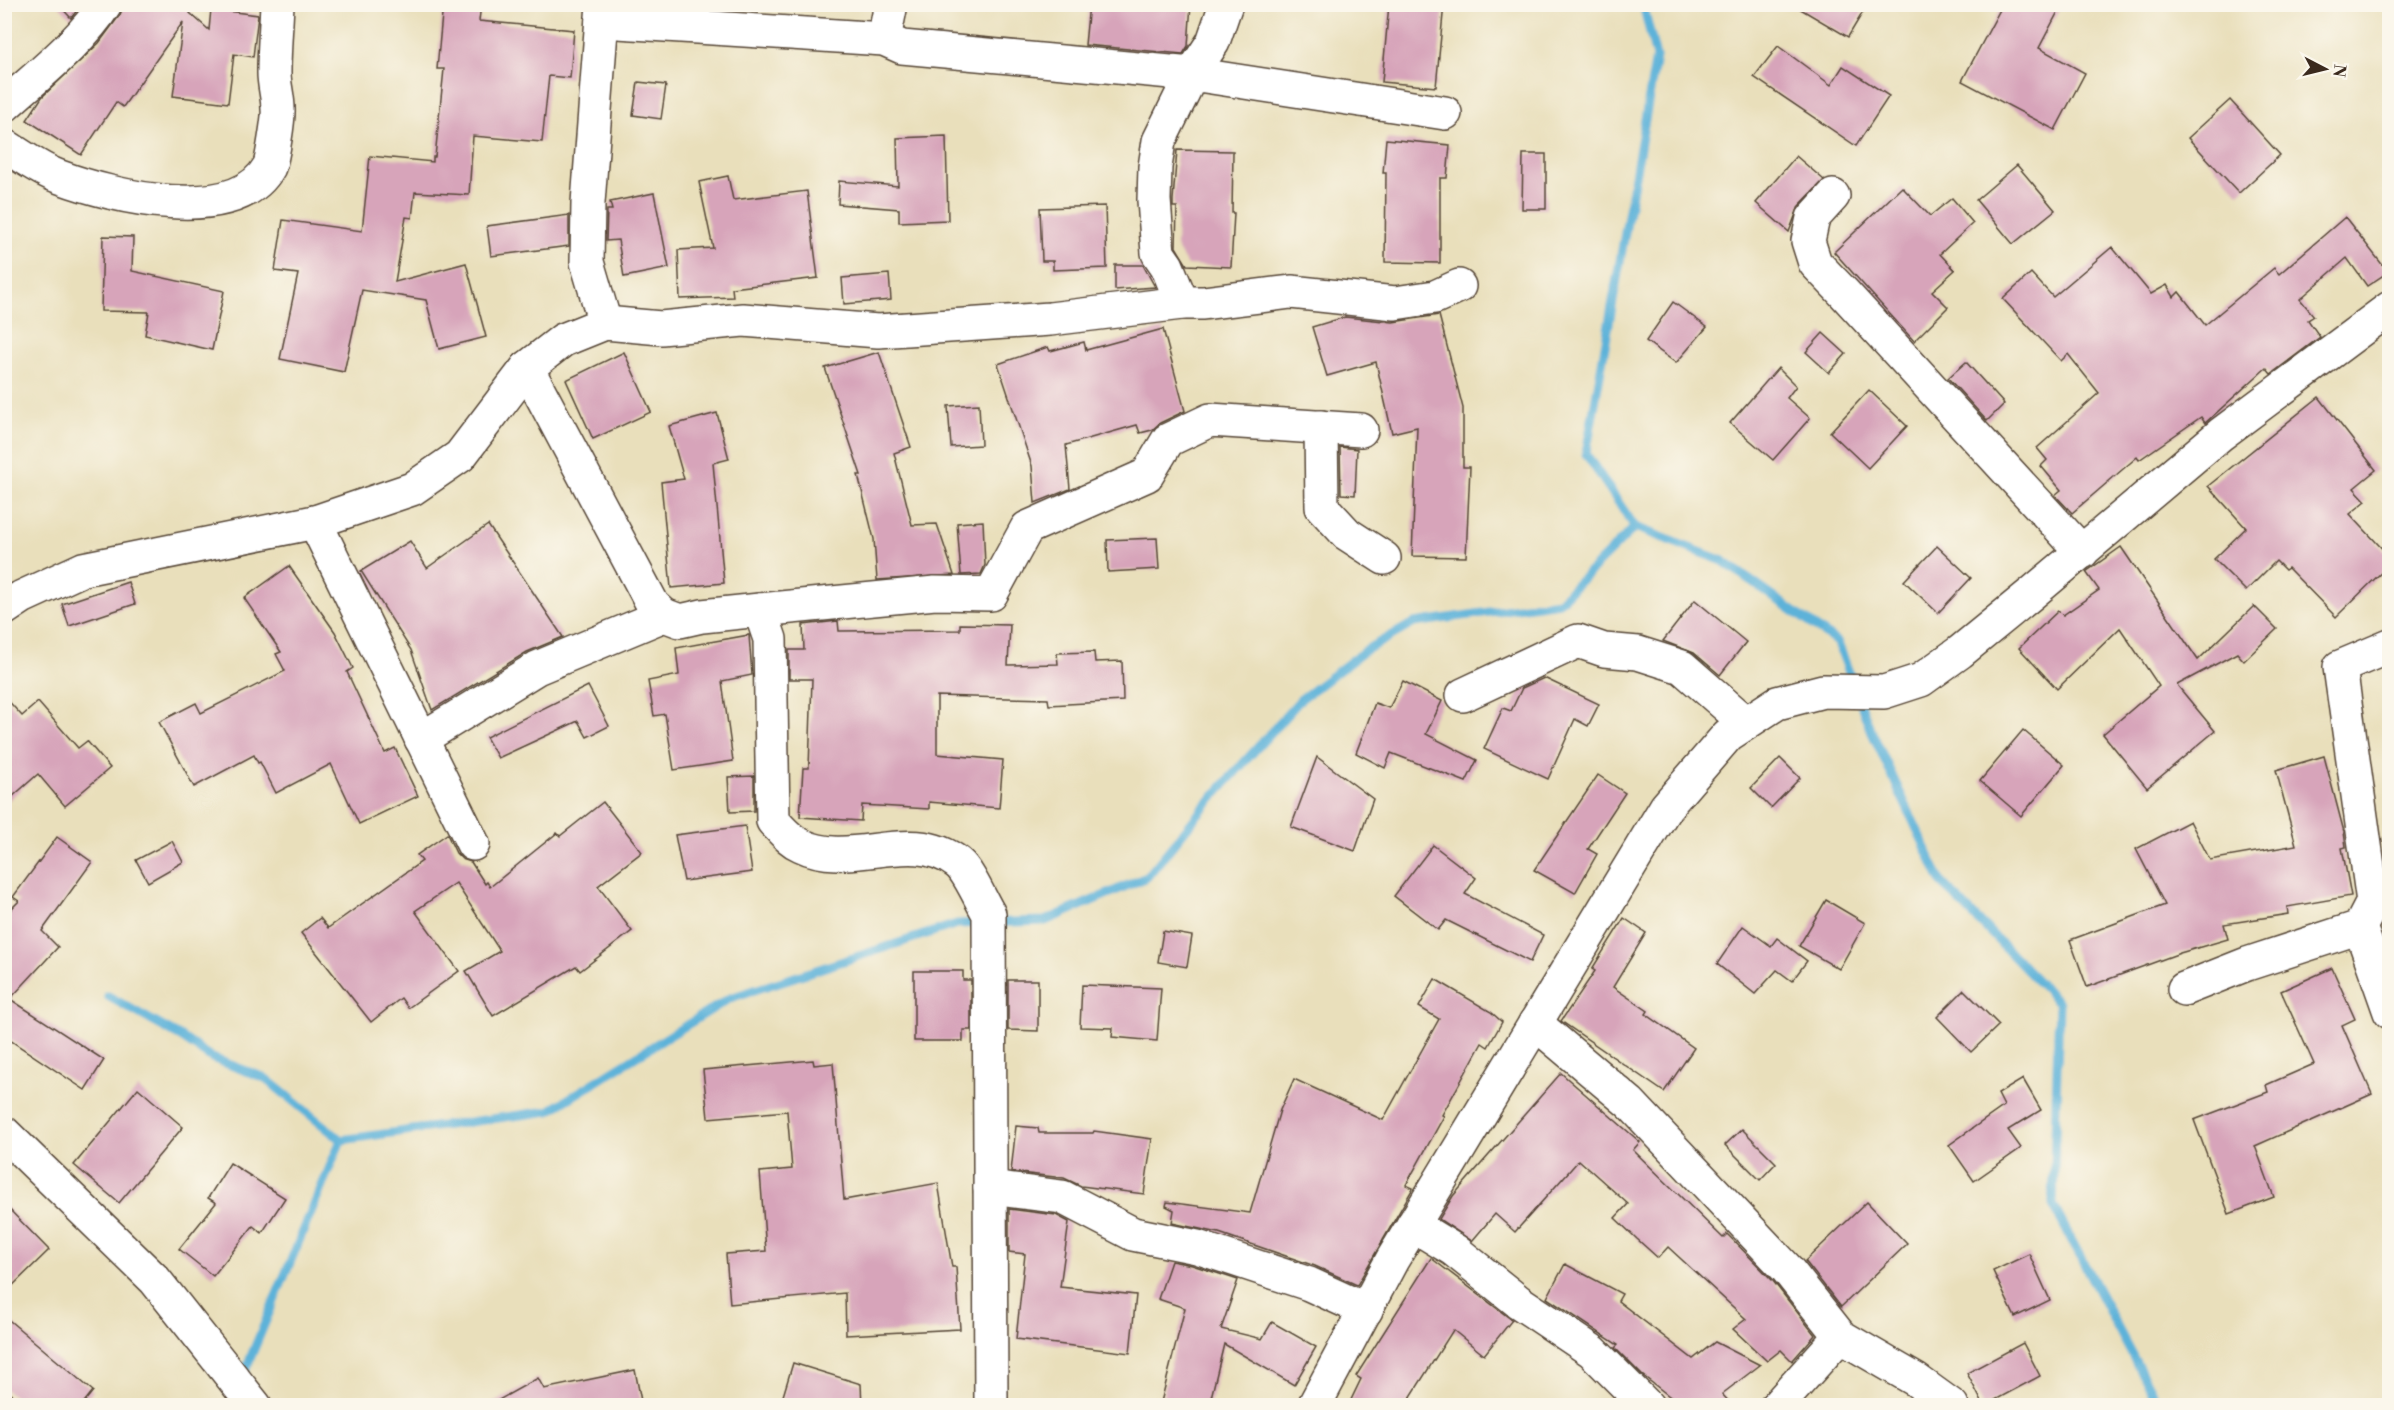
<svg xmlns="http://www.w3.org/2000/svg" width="2394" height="1410" viewBox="0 0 2394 1410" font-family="'Libre Bodoni',serif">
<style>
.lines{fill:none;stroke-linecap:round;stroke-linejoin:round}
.stream{stroke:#5db2d9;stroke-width:9}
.building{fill:#d7a4ba}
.minor-casing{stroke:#554536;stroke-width:36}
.minor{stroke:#fff;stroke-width:33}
</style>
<rect width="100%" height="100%" fill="#fbf7ec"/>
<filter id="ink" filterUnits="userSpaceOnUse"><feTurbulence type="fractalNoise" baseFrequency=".0167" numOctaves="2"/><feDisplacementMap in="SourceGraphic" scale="12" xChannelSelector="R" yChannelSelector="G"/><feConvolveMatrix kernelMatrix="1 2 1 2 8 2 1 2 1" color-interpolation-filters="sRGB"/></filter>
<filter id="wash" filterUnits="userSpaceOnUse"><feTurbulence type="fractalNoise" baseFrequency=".008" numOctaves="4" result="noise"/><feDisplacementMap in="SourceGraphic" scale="24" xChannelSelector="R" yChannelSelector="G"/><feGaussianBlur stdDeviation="1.35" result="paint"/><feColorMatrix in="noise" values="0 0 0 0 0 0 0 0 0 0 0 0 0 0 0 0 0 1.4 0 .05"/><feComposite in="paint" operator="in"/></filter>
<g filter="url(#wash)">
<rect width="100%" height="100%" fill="#e9dfbb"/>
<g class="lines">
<!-- stream -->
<g class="stream">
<path d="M1643,4L1656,57L1586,454L1635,527L1723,561L1838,643L1869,726L1942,883L2059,1003L2053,1205L2159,1406"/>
<path d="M108,996L181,1037L212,1058L265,1078L341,1140L549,1111L730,998L957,924L1045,921L1147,877L1204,807L1301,699L1366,650L1414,623L1559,602L1635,527"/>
<path d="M242,1378L341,1140"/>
</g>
</g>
<g id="blocks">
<!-- building -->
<g class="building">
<path d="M58,4H82L71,18Z"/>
<path d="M124,4H195L190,13L209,30L211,9L258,15L253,57L234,54L228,103L173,96L183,22L123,107L116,102L81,155L27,120L42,97L99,43L120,15Z"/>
<path d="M443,4H481L479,21L574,30L570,78L549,76L542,142L473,136L469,195L415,192L412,218L406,217L395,282L466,263L486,337L439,349L426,300L362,290L344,372L280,359L298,274L275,271L283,220L362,231L370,156L433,162V157H435L444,69H437Z"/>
<path d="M1089,4H1191L1188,46L1183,54L1085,45Z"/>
<path d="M1389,4H1444L1436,87L1382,82Z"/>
<path d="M1792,4H1849L1863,12L1848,37Z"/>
<path d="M2003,4H2062L2039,48L2085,73L2055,130L1962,81Z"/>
<path d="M1778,46L1831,85L1843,66L1889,96L1856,146L1754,77Z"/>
<path d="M638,82L666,85L661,119L633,115Z"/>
<path d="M2230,100L2280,155L2239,193L2188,138Z"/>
<path d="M946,136L948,220L899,222V209L838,204L839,181L898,186L897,138Z"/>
<path d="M1386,139L1450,145L1447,178H1440V263L1385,262L1386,173H1383Z"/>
<path d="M1177,150L1233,151L1232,213H1234L1231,267L1187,265L1176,247L1177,207H1173V200Z"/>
<path d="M1523,154H1546V209H1522Z"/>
<path d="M1796,156L1824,180L1799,206L1789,232L1756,203Z"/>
<path d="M2017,165L2055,210L2013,244L1976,200Z"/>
<path d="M728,176L733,200L807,191L818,278L732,288L733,297L680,299L678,250L713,248L699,182Z"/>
<path d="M1902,187L1930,216L1952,198L1973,223L1940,254L1955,270L1932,291L1948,307L1914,341L1834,252Z"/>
<path d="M654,193L669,268L624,277L618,240L606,241L607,210H612L610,202Z"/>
<path d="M1105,206L1107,268L1053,270V261H1042L1040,208Z"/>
<path d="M569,215V246L491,256L487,226Z"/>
<path d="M2345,217L2388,272L2367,286L2347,258L2300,299L2314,316L2308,320L2320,337L2271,374L2266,368L2205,423L2201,417L2139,460L2137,457L2072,513L2055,495L2061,490L2041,466L2047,460L2037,448L2099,393L2068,354L2061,361L2003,299L2031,273L2053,297L2112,247L2151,294L2167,285L2174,297L2179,292L2205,325L2274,268L2279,274Z"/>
<path d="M103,236L133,237L132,271L224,291L212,350L145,335L149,312L101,311Z"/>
<path d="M1115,265H1143L1155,287L1115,290Z"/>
<path d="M889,274L891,300L844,304L842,278Z"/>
<path d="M1673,302L1707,327L1676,363L1646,341Z"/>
<path d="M1439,315L1463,408V467H1470L1466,557L1412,556L1417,427L1392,433L1376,362L1327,376L1312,327L1345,317L1393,322Z"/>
<path d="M1163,329L1185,411L1160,423L1152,430L1140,433L1137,425L1066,445L1070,489L1035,503L1032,466L998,364L1048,347L1050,351L1084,342L1086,350Z"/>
<path d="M1823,333L1846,354L1829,373L1806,352Z"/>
<path d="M624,352L651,412L593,439L566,380Z"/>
<path d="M879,352L911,447L894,453L912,525L937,524L954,575L877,580L874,539L858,475H861L825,368Z"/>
<path d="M1966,362L2004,404L1987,421L1948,378Z"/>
<path d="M1778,368L1796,386L1787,398L1810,418L1773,460L1730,423Z"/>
<path d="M1869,390L1907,426L1868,468L1830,432Z"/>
<path d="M2319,397L2376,470L2354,488L2366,501L2350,514L2390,557V564L2336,617L2288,568L2285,570L2276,561L2246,591L2214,559L2246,528L2208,486Z"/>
<path d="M979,404L981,445L951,447L948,406Z"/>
<path d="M717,413L729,459L713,463L724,583L671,588L661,482L684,479L669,426Z"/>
<path d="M1340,447L1357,449L1355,495L1341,494Z"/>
<path d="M983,521L985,565L981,574L961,575L957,523Z"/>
<path d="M488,525L563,637L527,652L432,710L411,650L361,571L410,541L427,568Z"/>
<path d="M1157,538L1159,569L1108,572L1107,540Z"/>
<path d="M1937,546L1971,578L1938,613L1904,581Z"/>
<path d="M2121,547L2198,660L2254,606L2277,629L2244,661L2237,653L2177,685L2215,731L2147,788L2103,734L2159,686L2120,628L2057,689L2019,648L2058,611L2063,615L2099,590L2086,572Z"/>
<path d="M289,566L335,632L353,668L347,672L385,753L395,748L418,796L359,824L331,764L276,793L260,762L258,763L254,755L194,787L159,722L196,703L201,713L285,671L276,654L281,652L244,598Z"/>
<path d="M128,582L135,604L69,626L62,604Z"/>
<path d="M1695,600L1746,642L1720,675L1694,653L1663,641Z"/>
<path d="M838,621L839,631L960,630V624L1010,625L1008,665L1058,664L1057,653L1094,652L1095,662L1122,661L1123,701L1049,705L1048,699L937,696V754L1003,760L999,808L929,802V809L862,805L861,821L800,817L803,768H809L812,679H789V650H804L803,625Z"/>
<path d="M749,635L752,675L722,681L733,761L674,770L665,714L654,716L648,681L679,675L676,648Z"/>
<path d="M1544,678L1599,704L1588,726L1575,719L1548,779L1484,749L1503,708L1511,711L1522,688Z"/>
<path d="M1403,681L1442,701L1426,734L1477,760L1466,782L1391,753L1385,768L1356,753L1375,703L1389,708Z"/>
<path d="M588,686L609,726L587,737L578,721L498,758L486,737Z"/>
<path d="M4,696L22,716L38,702L78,748L87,741L110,768L65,806L38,774L4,804Z"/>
<path d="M2023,730L2064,765L2021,816L1980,781Z"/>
<path d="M2324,756L2344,832L2346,847L2342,848L2351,896L2287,907L2288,914L2224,924L2228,939L2180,953L2087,987L2070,940L2165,905L2136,849L2190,821L2210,860L2296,845L2276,770Z"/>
<path d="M1317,757L1373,799L1355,851L1291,827Z"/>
<path d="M1780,758L1800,778L1771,808L1751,788Z"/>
<path d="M1598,775L1625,793L1588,849L1597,854L1575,893L1534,870Z"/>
<path d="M754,776V811L730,812L728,777Z"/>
<path d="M603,802L642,852L598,886L632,931L580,971L576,966L493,1016L466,971L500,951L456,883L415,911L459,971L408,1008L401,998L371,1022L301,933L320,918L328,928L422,861L417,855L447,834L456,853L462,859L471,862L485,884L487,882L490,887L557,833L560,836Z"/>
<path d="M745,826L752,872L684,881L675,835Z"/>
<path d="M57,837L92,862L42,931L58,947L10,999L104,1060L85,1090L4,1036V916L19,901L13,897Z"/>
<path d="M172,841L183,862L148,882L136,860Z"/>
<path d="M1433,845L1476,878L1465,894L1543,935L1530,962L1446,920L1438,930L1394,896Z"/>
<path d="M1826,900L1865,923L1839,969L1799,946Z"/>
<path d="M1624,918L1646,933L1613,987L1648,1011L1646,1014L1694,1048L1664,1092L1561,1021L1595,971L1592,969Z"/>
<path d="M1743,926L1771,946L1777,938L1807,961L1792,981L1777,970L1755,994L1717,964Z"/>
<path d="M1163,931L1192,936L1187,967L1158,962Z"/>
<path d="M2332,968L2355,1019L2342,1025L2372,1094L2255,1146L2274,1197L2229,1214L2194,1120L2268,1092L2266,1085L2314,1064L2281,991Z"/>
<path d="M914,971H963V980H971V1030H963V1041H914Z"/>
<path d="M1435,979L1491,1012L1502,1022L1488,1047L1482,1043L1442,1115L1444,1116L1406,1185L1413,1188L1357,1285L1315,1266L1219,1233L1172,1223L1174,1210L1166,1206L1167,1202L1250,1213L1280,1110L1294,1079L1383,1120L1439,1019L1419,1007Z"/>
<path d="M1008,980H1038V1031L1008,1030Z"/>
<path d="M1082,985L1161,988L1157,1041L1112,1037L1113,1028L1080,1027Z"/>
<path d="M1964,990L1999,1025L1971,1052L1937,1017Z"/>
<path d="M813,1060L814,1065L833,1063L844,1200L938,1183L952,1267H956L960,1329L846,1335L845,1293L730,1304L726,1254L766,1251L760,1172L792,1169L787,1111L708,1118L703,1070Z"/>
<path d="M1561,1073L1640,1142L1633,1150L1723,1238L1727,1234L1732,1239L1773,1281L1815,1335L1792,1361L1781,1350L1767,1361L1733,1329L1746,1319L1668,1247L1658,1258L1637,1239L1615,1218L1628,1204L1579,1160L1515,1232L1495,1214L1472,1241L1439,1219L1453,1196Z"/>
<path d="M2023,1079L2041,1110L2008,1130L2021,1148L1974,1181L1949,1145L2004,1106L1998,1094Z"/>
<path d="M138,1088L183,1127L119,1203L74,1165Z"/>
<path d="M1016,1126L1038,1128L1039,1133H1093L1094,1131L1152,1139L1144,1194L1081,1186L1064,1178L1011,1172Z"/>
<path d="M1742,1129L1776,1163L1760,1180L1725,1145Z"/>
<path d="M230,1163L285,1198L262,1233L253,1226L213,1276L179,1249L216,1203L208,1198Z"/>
<path d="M1867,1202L1907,1244L1841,1307L1805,1261Z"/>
<path d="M4,1204L49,1250L4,1294Z"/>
<path d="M1009,1209L1056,1215L1069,1222L1060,1287L1136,1295L1130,1353L1016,1339L1025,1254L1009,1252Z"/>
<path d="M2029,1254L2050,1300L2015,1317L1993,1271Z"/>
<path d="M1431,1258L1512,1320L1484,1355L1453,1330L1405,1406H1348L1361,1379L1356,1376Z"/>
<path d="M1171,1261L1192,1265L1238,1280L1221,1329L1262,1339L1272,1322L1316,1347L1294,1385L1224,1344L1209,1406H1160L1185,1308L1158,1299Z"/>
<path d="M1565,1264L1622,1294L1618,1301L1693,1359L1715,1342L1760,1365L1722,1394L1733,1406H1682L1642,1375L1615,1348L1618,1345L1547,1298Z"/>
<path d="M4,1316L93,1391L81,1406H26L4,1388Z"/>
<path d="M2023,1343L2040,1376L1984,1406L1967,1373Z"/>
<path d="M793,1363L861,1384L862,1406H780Z"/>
<path d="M635,1370L642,1406H488L538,1378L544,1389Z"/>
</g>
</g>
</g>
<g filter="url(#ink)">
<use href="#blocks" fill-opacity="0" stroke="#554536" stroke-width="1.5"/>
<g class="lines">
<!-- minor casing -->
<g class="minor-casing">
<g id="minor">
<path d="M603,4L588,203L587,262L605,323"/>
<path d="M602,21L884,39L902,47L1192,74L1445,113"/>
<path d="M884,39L891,4"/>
<path d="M4,106C37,76 82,41 105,4"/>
<path d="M4,145C22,156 40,170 60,177C111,196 235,227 269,167C272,161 279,117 278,109C278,97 274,85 274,73C274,50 276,27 277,4"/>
<path d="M1833,196L1813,218L1808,241L1815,263L1843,292L2082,552"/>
<path d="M1182,303L1167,266L1158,253L1154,200L1155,167L1159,141L1192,74L1213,42L1226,4"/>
<path d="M527,368L653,605L664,615L680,621L702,616L760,610L770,639L773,821C782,830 789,840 801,845C851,870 911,826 958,863C969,872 981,901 989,914L991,1406"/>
<path d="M1321,427L1322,507L1347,534L1384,558"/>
<path d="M315,522L473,844"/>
<path d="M4,609L22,597L83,569L315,522L412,489L460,456L527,368L563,340L605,323L661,328L743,320L878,331L1050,319L1182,303H1203L1291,292L1395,303L1435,297L1459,286"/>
<path d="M760,610L935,593L991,594L1027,528L1147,475L1168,440L1210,420L1361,430"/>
<path d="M1463,695L1578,641L1604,650L1638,653L1682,667L1746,723"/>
<path d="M421,739L537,668L664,615"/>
<path d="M2360,927L2390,1012"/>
<path d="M2184,989L2247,964L2360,927L2373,902L2340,667L2390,646"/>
<path d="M1535,1023L1630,1103L1787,1269L1840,1336L1916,1380L1952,1406"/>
<path d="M4,1133L155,1280L255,1406"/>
<path d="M990,1188L1062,1197L1133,1234L1197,1247L1309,1284L1366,1310"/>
<path d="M1413,1225L1454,1250L1519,1302L1592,1351L1647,1406"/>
<path d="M1314,1406L1392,1260L1666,807L1728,735L1777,703L1823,691L1884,692L1921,680L1960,652L2031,594L2221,434L2390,308"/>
<path d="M1777,1406L1840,1336"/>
</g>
</g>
<!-- minor -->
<use href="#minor" class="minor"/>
</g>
</g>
<!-- margin -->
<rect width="2394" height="1410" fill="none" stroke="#fbf7ec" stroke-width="24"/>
<!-- north arrow -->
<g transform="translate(2325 69) rotate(97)" stroke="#fbf7ec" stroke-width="4.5" paint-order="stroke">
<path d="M0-4.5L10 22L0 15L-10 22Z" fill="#3b2a1e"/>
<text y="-9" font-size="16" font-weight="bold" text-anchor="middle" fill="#3b2a1e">N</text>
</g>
</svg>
